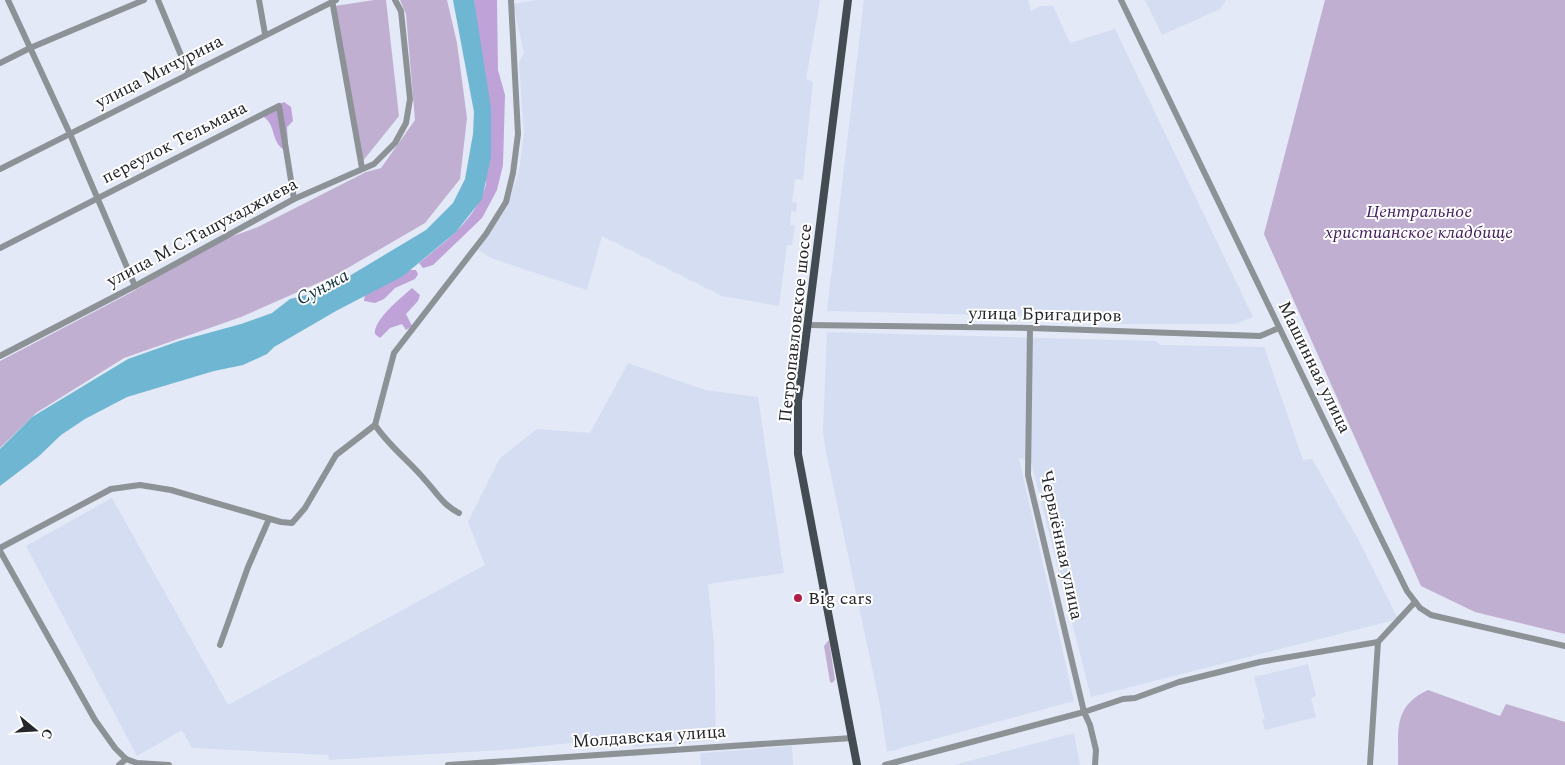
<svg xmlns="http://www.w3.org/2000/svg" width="1565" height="765" viewBox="0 0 1565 765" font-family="Spectral,serif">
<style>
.built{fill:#d4ddf1}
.green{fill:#c1afd1}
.forest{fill:#bfa2d8}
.water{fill:#6fb6d2}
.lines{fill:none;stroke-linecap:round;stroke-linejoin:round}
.minor{stroke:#8d9296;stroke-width:6}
.major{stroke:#434c53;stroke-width:8}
.poi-dot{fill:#b01e47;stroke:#fff;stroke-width:2}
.labels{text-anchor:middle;stroke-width:4;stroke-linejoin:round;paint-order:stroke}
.street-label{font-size:18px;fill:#24262b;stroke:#fff}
.park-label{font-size:18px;font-style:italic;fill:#462160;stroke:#fff}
.poi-label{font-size:18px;fill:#24262b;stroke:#fff;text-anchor:start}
.water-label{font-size:19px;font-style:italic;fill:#133541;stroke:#fff}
</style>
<rect width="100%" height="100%" fill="#e3e9f7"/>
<!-- built -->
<g class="built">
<path d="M537,0H820L806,79L813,82L803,180L795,179L792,202L797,203L796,212L791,211L790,225L795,226L792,245H787L779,306L722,296L602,236L587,290L491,258L478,250L507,207L519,171L524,134L519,63L524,53L513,4Z"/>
<path d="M864,0H1028L1031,11L1041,6H1053L1070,43L1115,29L1253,317L1235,324H1115V318L827,311Z"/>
<path d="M1145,0H1226L1220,9L1162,35Z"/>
<path d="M827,332L1156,341L1160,345L1264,347L1303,460L1312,459L1358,539L1398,619L1091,697L1031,462L1019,458L1074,701L887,752L880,705L825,447L823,431Z"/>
<path d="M628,363L705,390L758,397L784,573L708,584L714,645L716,740L636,747L599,740L502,750L329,760L328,755L192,748L182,730L137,756L26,546L112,498L228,705L485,565L468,522L500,458L537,429L590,433Z"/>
<path d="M1308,664L1316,696L1311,698L1316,717L1265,730L1262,719H1265L1254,677Z"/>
<path d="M1074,733L1080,765H954Z"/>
<path d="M792,746L793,765H701L700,753Z"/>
</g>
<!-- green -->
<g class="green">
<path d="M374,0H386L399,116L362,162L335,6Z"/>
<path d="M400,0H447L457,43L467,118L460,179L425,223L334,276L241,317L124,358L36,413L0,448V361L132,292L214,243L258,227L366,172L381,168L415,120L406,14Z"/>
<path d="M1325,0H1565V634L1475,612L1421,586L1264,234Z"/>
<path d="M829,640L835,680L832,683L830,682L824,646Z"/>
<path d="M1428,690L1500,716L1506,704L1565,722V765H1398C1399,731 1392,707 1428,690Z"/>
</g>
<!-- forest -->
<g class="forest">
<path d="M474,0H497L498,70L505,95L503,165L497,190L482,218L433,265L423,268L419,263C446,241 476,220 486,184Z"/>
<path d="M284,102L291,107L293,121L287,127L288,144L283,149C271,140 276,126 264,117L265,110Z"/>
<path d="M408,270H416L418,274L415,279L395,288L384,299L375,303L364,301L365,294Z"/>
<path d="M412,288L420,295L418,301L406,314L412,326L406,330L402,324L390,328L380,338L375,334C373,320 401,298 412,288Z"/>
</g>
<!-- water -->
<path class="water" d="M453,0H474L491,108V157L482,199L456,232L403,276L336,311L274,347L267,354L243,365L214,371L127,397L85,419L61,435L38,457L0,486V449L32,417L128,359L179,341L241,324L272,313L290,299L326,290L426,230L453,203L465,179L473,134L474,112Z"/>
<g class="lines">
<!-- minor -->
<g class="minor">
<path d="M8,0L70,134L135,286"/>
<path d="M158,0L188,72"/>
<path d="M259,0L265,34"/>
<path d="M332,0L362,168"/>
<path d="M1121,0L1378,532L1407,591L1420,608L1431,615L1565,646"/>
<path d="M0,63L30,48L144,0"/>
<path d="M0,169L336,0"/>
<path d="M0,248L279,106L294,199"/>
<path d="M807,325L1030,328L1260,336L1279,328"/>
<path d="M1030,328L1028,475L1084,712L1090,725L1096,750L1095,765"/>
<path d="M0,356L135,286L294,199L374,164L395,143L406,123L410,99L401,11L395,0"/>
<path d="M375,425C389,446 409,461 425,480C437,493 443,505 459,513"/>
<path d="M0,548L111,489L140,485L171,490L281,522L292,523L305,508L336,455L375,425L394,353L486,234L506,202L513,173L518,134L511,0"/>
<path d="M0,551L95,720L115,748L126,759L137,763L169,765"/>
<path d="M220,645L248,567L269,519"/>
<path d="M119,765L126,759"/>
<path d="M448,765L852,738"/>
<path d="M885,765L1084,712L1123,699L1135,698L1179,682L1260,662L1378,642L1415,602"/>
<path d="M1370,765L1378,642"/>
</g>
<!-- major -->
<path class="major" d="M848,0L798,401V454L857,765"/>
</g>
<!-- markers -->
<circle class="poi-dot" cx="798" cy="598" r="5"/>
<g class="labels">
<!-- street labels -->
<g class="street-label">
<text transform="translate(159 71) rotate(-27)" y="6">улица Мичурина</text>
<text transform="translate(174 142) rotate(-27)" y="6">переулок Тельмана</text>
<text transform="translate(202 232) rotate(-28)" y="6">улица М.С.Ташухаджиева</text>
<text transform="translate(1045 314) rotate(1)" y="6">улица Бригадиров</text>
<text transform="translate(795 323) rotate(-84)" y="6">Петропавловское шоссе</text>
<text transform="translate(1315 367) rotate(64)" y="6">Машинная улица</text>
<text transform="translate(1062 545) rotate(78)" y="6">Червлённая улица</text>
<text transform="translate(649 736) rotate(-4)" y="6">Молдавская улица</text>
</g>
<!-- park labels -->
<g class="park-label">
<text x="1419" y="217">Центральное<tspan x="1419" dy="21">христианское кладбище</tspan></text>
</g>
<!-- poi labels -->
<g class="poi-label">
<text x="808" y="604">Big cars</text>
</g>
<!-- water labels -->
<g class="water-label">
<text transform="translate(322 286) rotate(-28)" y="7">Сунжа</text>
</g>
</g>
<!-- north arrow -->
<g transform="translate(35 730) rotate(108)" stroke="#ffffff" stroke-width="4" paint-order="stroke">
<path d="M0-4L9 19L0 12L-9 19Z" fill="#24262b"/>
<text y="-8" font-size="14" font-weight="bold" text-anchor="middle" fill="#24262b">С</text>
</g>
</svg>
